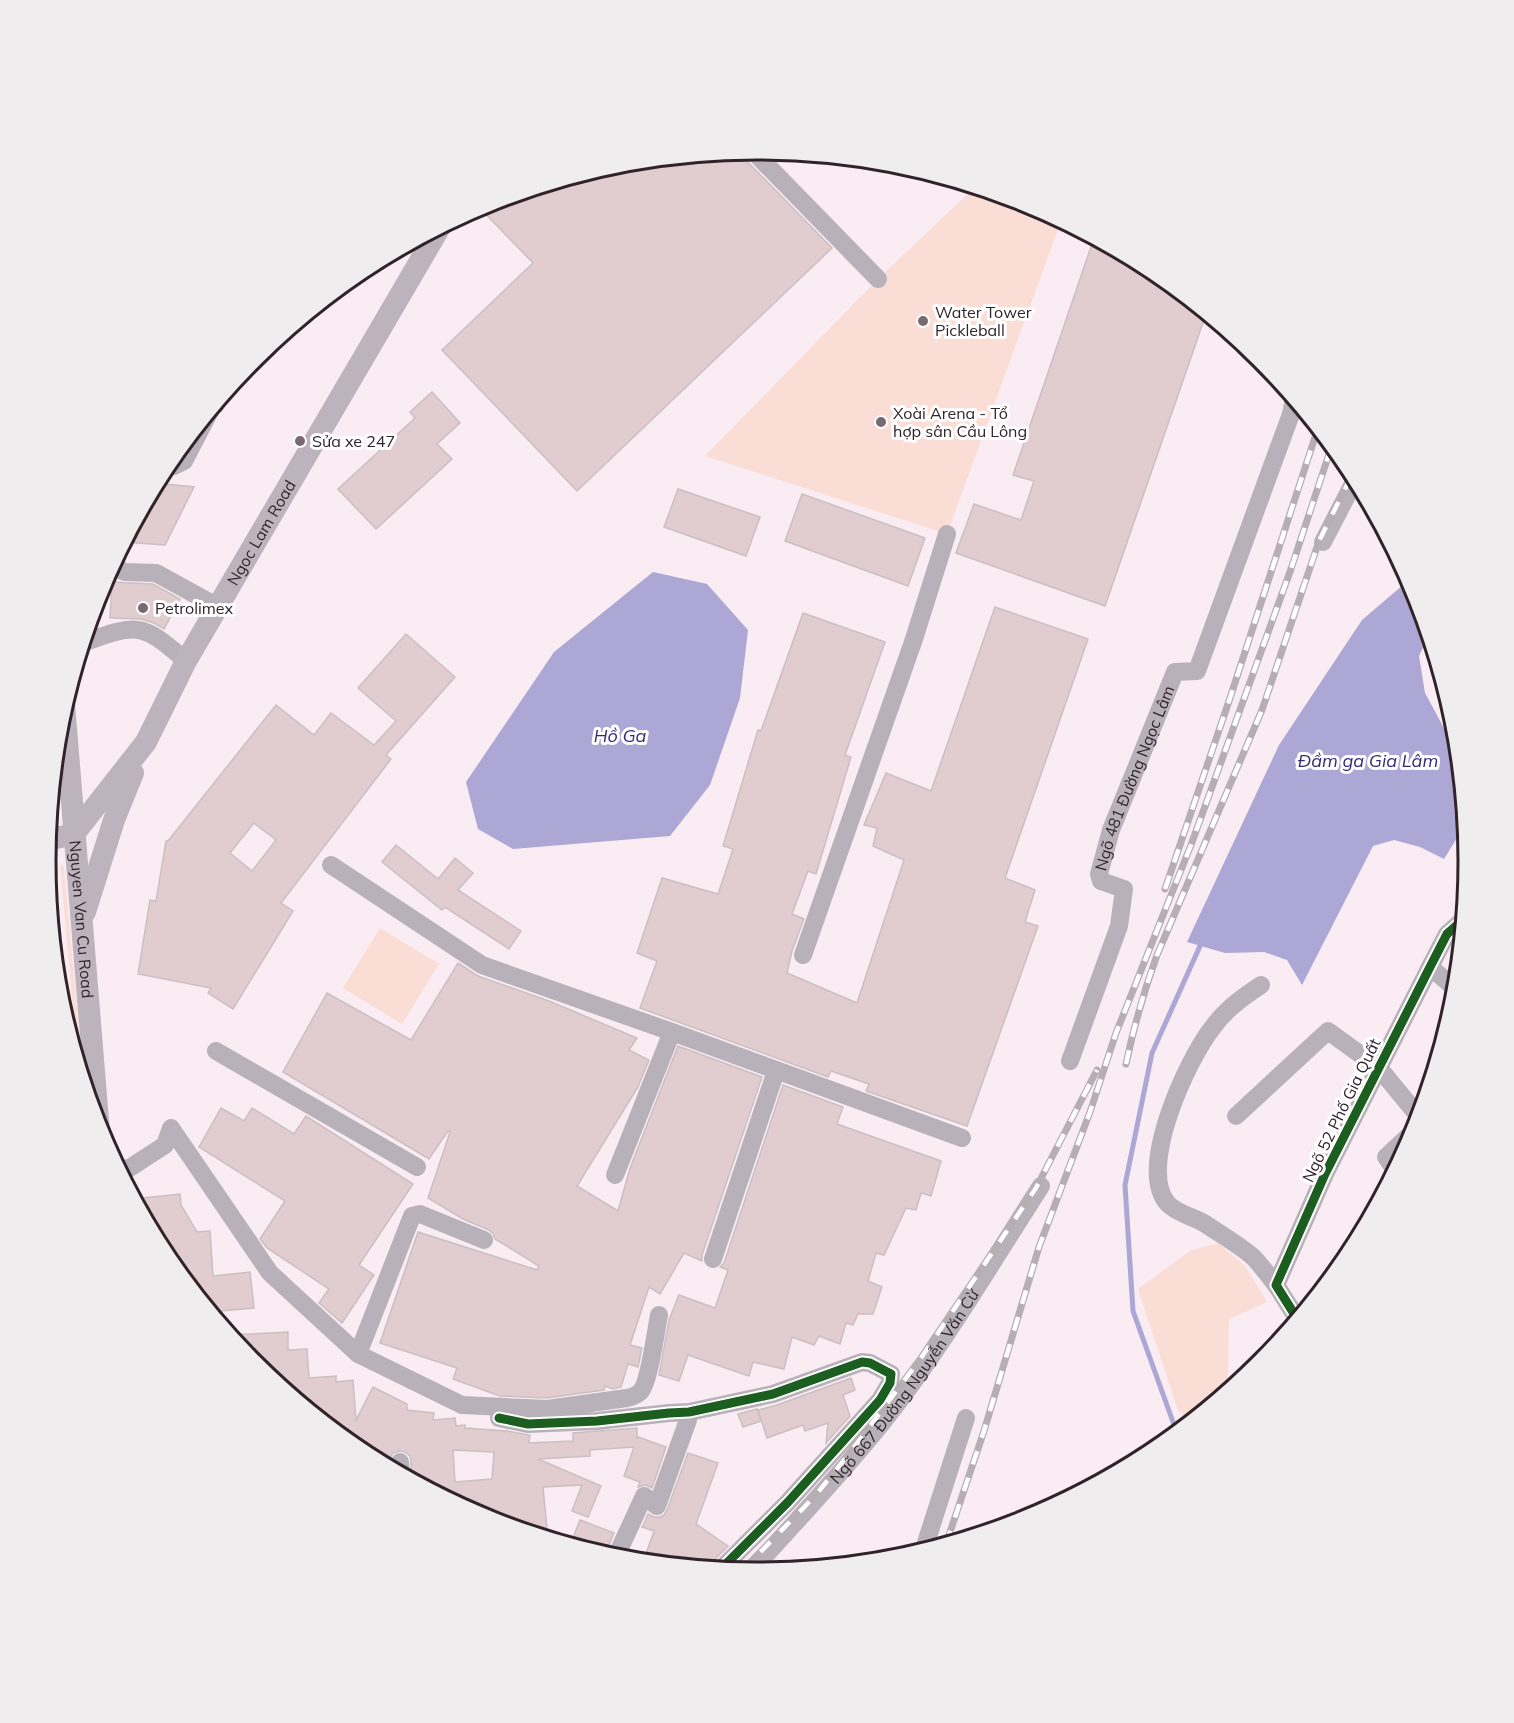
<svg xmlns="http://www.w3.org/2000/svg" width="1514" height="1723" viewBox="0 0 1514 1723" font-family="Mulish,sans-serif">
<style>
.green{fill:#faddd5}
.water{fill:#aca7d5}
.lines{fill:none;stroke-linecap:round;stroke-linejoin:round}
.stream{stroke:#aca7d5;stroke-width:5}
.building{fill:#e1cdd0;stroke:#cbbfc2;stroke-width:1.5;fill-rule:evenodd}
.minor{stroke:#b8b1b9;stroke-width:18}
.major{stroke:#bdb3bc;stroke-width:22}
.rail-casing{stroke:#b7aeb4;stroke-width:7}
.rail{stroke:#fff;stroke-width:4.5;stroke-dasharray:14;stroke-linecap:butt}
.cycleway-casing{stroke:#fff;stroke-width:13}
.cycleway{stroke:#1b5e20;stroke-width:9}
.poi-dot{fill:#776a70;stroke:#fff;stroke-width:2}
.labels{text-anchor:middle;stroke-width:6;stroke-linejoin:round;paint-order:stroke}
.poi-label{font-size:16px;fill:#31232a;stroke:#fff;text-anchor:start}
.street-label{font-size:16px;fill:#31232a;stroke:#fff}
.water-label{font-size:18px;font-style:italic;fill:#372b77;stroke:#fff}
.rim{fill:none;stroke:#31232a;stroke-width:3}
</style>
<rect width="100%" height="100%" fill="#f9edf3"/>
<!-- green -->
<g class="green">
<path d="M975,187L1030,204L1061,221L947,534L705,456L878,279Z"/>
<path d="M60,865H63L64,869L84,1085L78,1063Z"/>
<path d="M380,928L439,964L402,1024L343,988Z"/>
<path d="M1218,1243L1245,1266L1267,1302L1229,1319L1228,1392L1191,1422L1178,1410L1138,1289L1190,1251Z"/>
</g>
<!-- water -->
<g class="water">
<path d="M653,572L707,584L748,630L740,698L710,785L670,836L513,849L478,829L466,782L554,652Z"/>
<path d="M1410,579L1415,589L1429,635L1419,656L1425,693L1458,754L1465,819V825L1444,859L1420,847L1394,840L1373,846L1302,985L1287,960L1264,952L1225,953L1187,942L1279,745L1362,620Z"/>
</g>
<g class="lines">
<!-- stream -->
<path class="stream" d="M1177,1433L1133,1311L1125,1185L1152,1053L1200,946"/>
</g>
<!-- building -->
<g class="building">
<path d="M741,151L744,158L832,248L577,491L442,350L533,263L479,207L618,163Z"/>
<path d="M1094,238L1153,270L1206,314L1105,606L956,553L974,504L1021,520L1034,481L1013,475Z"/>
<path d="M432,392L460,423L437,444L452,459L376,529L338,489L415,418L410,412Z"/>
<path d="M225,393L229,395L221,412L222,408L218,401Z"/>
<path d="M156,483L194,487L165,545L124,542Z"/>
<path d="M678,489L760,517L746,556L664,527Z"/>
<path d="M802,494L925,538L908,586L785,541Z"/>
<path d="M112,582L153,584L180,599L164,629L154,623L141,619L110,618Z"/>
<path d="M995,607L1088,639L1005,878L1035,890L1025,922L1038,926L967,1126L866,1091L869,1084L831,1071L828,1077L640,1008L657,961L637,953L662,878L718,894L733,849L723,846L758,730L761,731L803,613L885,642L845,755L851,757L816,874L808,871L792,914L804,919L792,951L787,973L857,1003L904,860L873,846L877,828L864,825L886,773L931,791Z"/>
<path d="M406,634L455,677L386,755L391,759L281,903L293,911L233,1009L208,993L211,988L138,974L150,900L156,901L166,841H168L276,705L314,735L331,713L374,745L396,721L358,688ZM254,823L276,840L252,871L230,853Z"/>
<path d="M396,845L438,879L455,858L473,873L458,890L521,931L509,949L445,907L442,910L382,862Z"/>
<path d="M458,963L478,976L549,1001L637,1038L629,1050L649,1060L638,1087L577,1186L618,1211L630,1168L678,1046L762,1077L702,1255V1261L684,1253L660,1294L649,1287L630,1345L642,1348L638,1367L628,1364L621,1387L613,1389L605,1386L604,1390L546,1398L500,1396L453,1379L457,1368L380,1343L418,1232L537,1270L539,1266L495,1239L493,1234L489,1230L463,1219L428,1198L450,1132L448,1131L429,1159L283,1072L327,993L411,1040Z"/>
<path d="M783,1085L843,1107L837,1124L941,1161L931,1196L921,1193L916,1210L906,1208L884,1255L876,1253L868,1281L882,1287L873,1314H858L853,1325L846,1323L840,1344L819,1336L814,1345L792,1337L784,1369L753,1362L749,1376L688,1355L679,1381L659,1375L669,1320L679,1295L715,1308L728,1270L720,1267L724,1263Z"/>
<path d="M221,1108L244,1121L252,1108L294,1134L306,1116L413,1184L359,1265L374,1275L342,1323L319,1303L329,1289L267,1248L260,1239L285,1201L199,1147Z"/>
<path d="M180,1194L181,1205L197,1232L210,1231L213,1276L250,1272L254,1308L210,1312L165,1257L134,1199Z"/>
<path d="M288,1332V1350L307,1349L309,1378L336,1376V1382L353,1380L356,1420L373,1387L407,1404V1410L434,1413L433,1420L455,1418L456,1426L465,1425V1428L507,1431L530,1435L529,1443L573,1441V1433L637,1428V1439L638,1437L666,1447L652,1488L645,1485L638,1487L640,1482L624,1476L634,1447L590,1450V1456L538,1459L601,1486L588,1517L572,1511L582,1485L543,1487L548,1539L484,1519L411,1480V1461L410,1456L405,1452L400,1451L393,1453L390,1458L389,1468L361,1453L253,1365L229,1335ZM453,1450L494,1452L492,1479L455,1482Z"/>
<path d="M851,1378L855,1390L843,1395L850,1416L826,1443L828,1423L805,1431L803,1425L767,1438L758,1410L777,1405Z"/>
<path d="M757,1409L761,1421L743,1427L738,1414Z"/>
<path d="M688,1453L718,1463L696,1524L728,1546L712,1562L709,1569L643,1562L654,1531L642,1527L644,1524L648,1514L654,1517H660L664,1515L667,1510Z"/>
<path d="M580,1520L614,1533L604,1556L570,1545Z"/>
</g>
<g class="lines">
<!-- minor -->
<g class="minor">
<path d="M752,150L878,279"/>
<path d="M165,465L174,466L184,461L211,409"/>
<path d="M1323,542L1356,478"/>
<path d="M111,566L125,572L156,573L218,607"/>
<path d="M83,643C138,623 141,622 186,661"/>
<path d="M331,865L482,965L672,1032L962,1138"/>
<path d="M803,955L914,639L947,534"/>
<path d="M1430,967L1456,989"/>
<path d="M1261,985C1243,997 1226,1009 1213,1027C1188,1058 1136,1169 1168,1204C1178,1214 1192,1216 1204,1223C1220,1234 1238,1244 1253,1257C1261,1265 1269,1276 1276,1285"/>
<path d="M216,1051L417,1167"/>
<path id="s1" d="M1070,1061L1119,926L1124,889L1101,881L1099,874L1111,830L1175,672L1197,671L1291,414L1294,399"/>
<path d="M1236,1116L1328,1031L1379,1068L1420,1118"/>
<path d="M117,1167L128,1169L165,1145L171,1128L270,1273L358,1354L462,1405L547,1409L627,1398C631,1397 636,1396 640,1392C649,1384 656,1330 659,1315"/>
<path d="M1395,1170L1386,1157L1416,1129"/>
<path d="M615,1175L672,1032"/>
<path d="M713,1259L776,1071"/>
<path d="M1298,1320L1276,1285L1325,1174L1430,967L1447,934L1463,920"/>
<path d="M358,1354L412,1216L420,1214L484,1240"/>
<path d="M499,1418L528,1424L597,1421L669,1413L689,1412L773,1394L862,1362L870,1363L891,1374L890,1383L880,1400L788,1502L720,1570"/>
<path d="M400,1462L401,1475"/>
<path d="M923,1552L966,1418"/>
<path d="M615,1559L644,1496L657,1506L688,1420L689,1412"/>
<path id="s2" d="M749,1573C794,1524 840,1475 882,1423C941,1349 990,1265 1041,1186"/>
</g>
<!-- major -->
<g class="major">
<path id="s3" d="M64,704L99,1133"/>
<path id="s4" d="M74,834L146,742L186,661L440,227"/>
<path d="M47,840L74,834"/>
<path d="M85,912L114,820L133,773"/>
</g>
<!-- rail casing -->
<g class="rail-casing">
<g id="rail">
<path d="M1165,889L1230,698L1318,428"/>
<path d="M1126,1064C1134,1026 1144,991 1157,955L1262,710L1319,541L1353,473"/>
<path d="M946,1544L984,1431L1039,1247L1090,1112L1116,1033L1191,845L1291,569L1332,445"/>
<path d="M741,1572L815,1496L852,1450L921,1358L1036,1188L1097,1070"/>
</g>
</g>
<!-- rail -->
<use href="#rail" class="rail"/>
<!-- cycleway casing -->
<g class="cycleway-casing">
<g id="cycleway">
<path d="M1298,1320L1276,1285L1325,1174L1430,967L1447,934L1463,920"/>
<path d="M499,1418L528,1424L597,1421L669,1413L689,1412L773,1394L862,1362L870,1363L891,1374L890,1383L880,1400L788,1502L720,1570"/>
</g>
</g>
<!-- cycleway -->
<use href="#cycleway" class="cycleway"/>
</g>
<!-- markers -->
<g class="poi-dot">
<circle cx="923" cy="321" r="6"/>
<circle cx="881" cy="422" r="6"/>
<circle cx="300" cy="441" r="6"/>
<circle cx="143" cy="608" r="6"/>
</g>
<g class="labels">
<!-- poi labels -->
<g class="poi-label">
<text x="935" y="318">Water Tower<tspan x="935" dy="18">Pickleball</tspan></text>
<text x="893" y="419">Xoài Arena - Tổ<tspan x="893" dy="18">hợp sân Cầu Lông</tspan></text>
<text x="312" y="447">Sửa xe 247</text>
<text x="155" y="614">Petrolimex</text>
</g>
<!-- street labels -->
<g class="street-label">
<text dy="6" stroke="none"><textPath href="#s4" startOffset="356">Ngoc Lam Road</textPath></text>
<text dy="6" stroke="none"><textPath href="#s1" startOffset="315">Ngõ 481 Đường Ngọc Lâm</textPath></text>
<text dy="6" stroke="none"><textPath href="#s3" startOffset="216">Nguyen Van Cu Road</textPath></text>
<text transform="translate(1341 1110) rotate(-64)" y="6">Ngõ 52 Phố Gia Quất</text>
<text dy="6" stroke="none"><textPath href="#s2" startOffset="243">Ngõ 667 Đường Nguyễn Văn Cừ</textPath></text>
</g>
<!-- water labels -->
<g class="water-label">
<text x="620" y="742">Hồ Ga</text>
<text x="1368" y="767">Đầm ga Gia Lâm</text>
</g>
</g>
<!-- crop -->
<path d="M0 0H1514V1723H0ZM56 861a701 701 0 1 1 1402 0a701 701 0 1 1-1402 0Z" fill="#efedee" fill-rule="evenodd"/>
<path class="rim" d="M56 861a701 701 0 1 1 1402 0a701 701 0 1 1-1402 0Z"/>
</svg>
